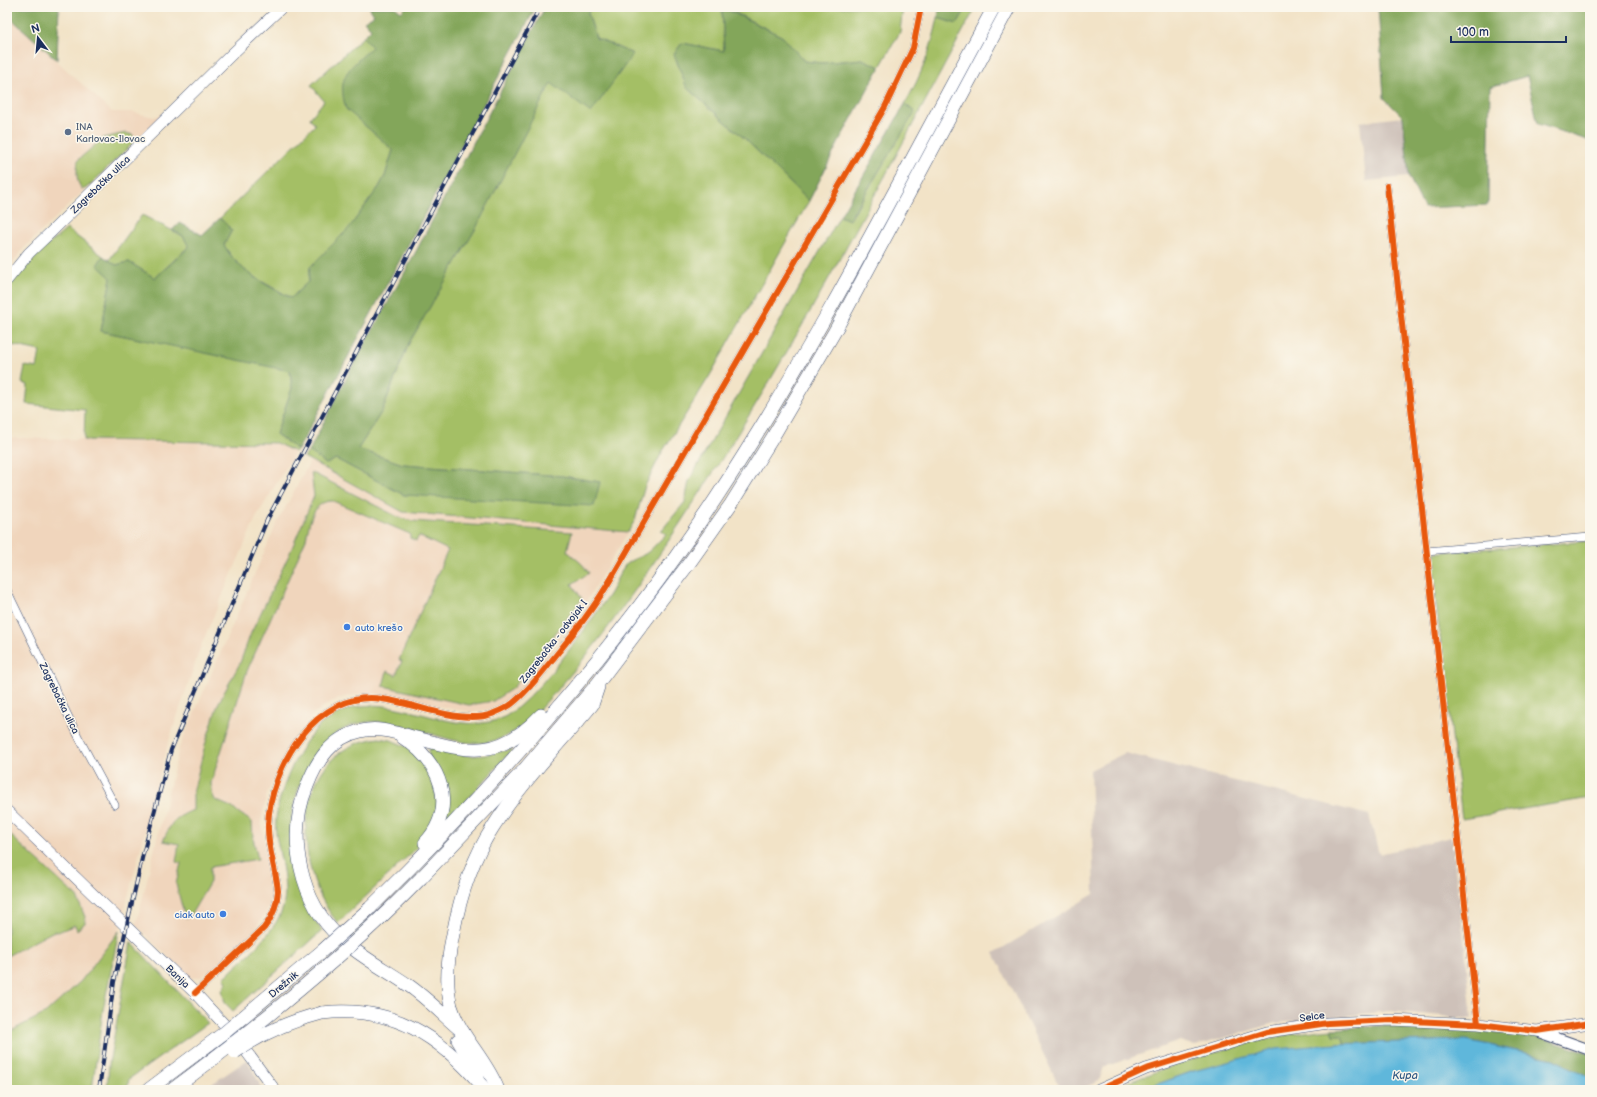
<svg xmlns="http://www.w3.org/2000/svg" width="1597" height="1097" viewBox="0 0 1597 1097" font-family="'Balsamiq Sans',sans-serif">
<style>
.built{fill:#f0d5bc}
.industrial{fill:#cec1b9}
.green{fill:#a4bf65;stroke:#607762}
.forest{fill:#83a65a;stroke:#4f6a5c}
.water{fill:#5eb7db;stroke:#3c739c}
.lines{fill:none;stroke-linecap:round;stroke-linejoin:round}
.minor-casing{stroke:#3b4a6e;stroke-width:8}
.secondary-casing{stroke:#3b4a6e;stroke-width:12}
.primary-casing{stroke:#3b4a6e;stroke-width:12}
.motorway-casing{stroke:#3b4a6e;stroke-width:14}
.minor{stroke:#fff;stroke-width:7}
.secondary{stroke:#fff;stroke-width:10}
.primary{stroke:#fff;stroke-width:11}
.motorway{stroke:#fff;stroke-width:13}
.rail-casing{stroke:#1b2f5e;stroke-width:4}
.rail{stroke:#fbf7ec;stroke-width:2.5;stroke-dasharray:8;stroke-linecap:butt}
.motorway-bridge-casing{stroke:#3b4a6e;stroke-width:14;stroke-linecap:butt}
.motorway-bridge{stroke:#fff;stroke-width:13}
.cycleway-casing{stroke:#fbf7ec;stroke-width:8}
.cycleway{stroke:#e8590c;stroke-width:6}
.service-dot{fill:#5c6f8a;stroke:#fbf7ec;stroke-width:1.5}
.shop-dot{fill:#3f7fe0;stroke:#fbf7ec;stroke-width:1.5}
.labels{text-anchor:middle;stroke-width:3;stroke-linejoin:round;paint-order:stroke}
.service-label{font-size:10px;fill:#4e5e75;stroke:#fbf7ec;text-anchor:start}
.street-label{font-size:10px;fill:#1b2f5e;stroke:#fbf7ec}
.shop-label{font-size:10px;fill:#366cbe;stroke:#fbf7ec;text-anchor:start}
.water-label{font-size:11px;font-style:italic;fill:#2f5884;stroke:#fbf7ec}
</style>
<rect width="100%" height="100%" fill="#fbf7ec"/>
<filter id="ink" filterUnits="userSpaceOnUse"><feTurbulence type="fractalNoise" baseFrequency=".025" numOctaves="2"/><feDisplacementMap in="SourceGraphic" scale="8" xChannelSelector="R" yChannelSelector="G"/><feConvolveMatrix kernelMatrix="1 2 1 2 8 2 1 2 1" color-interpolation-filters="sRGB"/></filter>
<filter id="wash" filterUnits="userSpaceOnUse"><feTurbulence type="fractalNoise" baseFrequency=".012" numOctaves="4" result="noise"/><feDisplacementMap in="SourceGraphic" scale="16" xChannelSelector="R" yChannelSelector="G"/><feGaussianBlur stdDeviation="0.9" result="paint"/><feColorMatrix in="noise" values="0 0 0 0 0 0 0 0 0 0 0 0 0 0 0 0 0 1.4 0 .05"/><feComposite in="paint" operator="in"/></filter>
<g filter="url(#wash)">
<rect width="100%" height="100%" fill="#f2e3c7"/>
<!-- built -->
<g class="built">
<path d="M7,15L112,112H132L154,117L164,114L25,247L7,270Z"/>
<path d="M7,438L276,443L295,452L256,518L202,643L167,747L119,931L81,981L46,1013L7,1033Z"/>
<path d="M311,460L403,512L628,532L579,614L526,685L509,700L491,709L473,712L453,709L388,695L365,693L344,697L331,702L314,713L296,737L280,765L267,794L261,821L272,888L270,906L253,932L202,977L193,978L188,977L136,925L179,748L276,525Z"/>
</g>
<!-- industrial -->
<g class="industrial">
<path d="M1403,117L1409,177L1366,181L1360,122Z"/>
<path d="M1125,753L1369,815L1379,854L1451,837L1465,947L1472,1019L1390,1011L1276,1023L1195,1046L1180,1041L1104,1067L1099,1081L1079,1090H1061L994,953L1094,894L1090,770Z"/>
<path d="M247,1060L263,1090H203Z"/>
</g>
<!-- green -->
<g class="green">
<path d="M591,7H722L724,51L682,43L674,54L687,88L744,138L809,201L709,377L661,454L645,486L635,520L628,532L403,512L304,457L309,451L326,464L336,459L404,495L600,482L562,476L403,464L358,449L382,411L409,343L476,228L551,82L633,54L596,38L588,13Z"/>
<path d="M724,7H903L900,32L880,67L862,59L822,63L804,61L783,37Z"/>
<path d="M967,7H976C886,173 800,341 696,499C647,574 595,653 532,717C480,769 439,728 383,722C331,717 304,762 294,805C283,850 297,893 322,931L233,1011L225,1003L222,990L227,982L224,978C244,958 269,939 281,913C291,889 279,857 276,833C272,803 297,748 318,727C324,720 334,715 343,711C395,689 447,738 500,719C531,707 590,623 610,593C615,585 619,572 626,564C631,559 642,557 648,552C654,547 660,540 666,534L661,531L685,502L689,481L840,216L850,220L914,112L905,104C921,75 931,51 938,18L957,24Z"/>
<path d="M363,37L373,47L361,58L360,121L393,150L385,176L379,187L349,228L310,267L308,282L291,298C264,281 241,275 224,245L232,230L220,218L315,125L310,118L324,101L311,85Z"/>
<path d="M126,133L133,135L134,142L90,185L85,189H82C75,181 77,169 78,160L103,138Z"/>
<path d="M142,215L183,236L189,246L155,278L129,262L116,265L109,260Z"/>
<path d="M67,229L103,256L98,265L111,278L101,331L290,370L292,388L276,434L298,450L295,452L276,443L84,440L85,410L26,404L28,385L22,383L25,366L37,368L40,351L7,344C7,334 5,297 7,289C13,272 53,241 67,229Z"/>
<path d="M311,472L400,518L413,521L572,532L567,551L582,564L589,573L572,584L582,599L513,688L493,701L469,705L383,686L387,671L396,675L402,661L399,660L448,550L419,536L416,541L410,538V534L333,501C313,500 309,523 306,539L247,671L211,783L212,793L215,800L231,807L252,822L253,838L258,859L210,867V882L190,916L185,918L176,884L181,863L176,862L179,844L163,841C172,821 173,819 193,810V793L205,745L218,704L240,663L251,633L289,555L314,496Z"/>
<path d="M1590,541V798L1462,819L1430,553Z"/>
<path d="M379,738L391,740L412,749L433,773L439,806L422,843L338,923C290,868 290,748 379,738Z"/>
<path d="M430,748L471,756L484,755L513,749L441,829L428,751Z"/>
<path d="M7,832L77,897L85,917V923L77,930L75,925L58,932L54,931L7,956Z"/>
<path d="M119,931L103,1010L92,1090H7V1033L46,1013L81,981Z"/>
<path d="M131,942L208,1023L129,1079L127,1090H107L109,1064Z"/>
<path d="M1332,1029L1334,1035H1342L1345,1044H1336L1194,1071L1141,1090H1109C1178,1062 1258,1035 1332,1029Z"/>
</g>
<!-- forest -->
<g class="forest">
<path d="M7,7H59L57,60L7,15Z"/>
<path d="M369,7H395L401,12L406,7H536L298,450L276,434L292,388L290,371L101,331L111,278L97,265L103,256L116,265L129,262L155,278L189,247L183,236L172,230L180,223L202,235L220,218L232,230L224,245C239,272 265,284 291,298L308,282L310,267L349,228L379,187L385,176L393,150L346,109C336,75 349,69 372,47L363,37L371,29L364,21L374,15Z"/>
<path d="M545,7H591L588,13L596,38L633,54L591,113L551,83L476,228L409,343L382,411L358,449L403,464L562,476L600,482L594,506L404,495L336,459L326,464L309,451L354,363L405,272Z"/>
<path d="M722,7L783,37L804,61L822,63L862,59L880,67L843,134L809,201L744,138L687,88L674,54L682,43L724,51Z"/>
<path d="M939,7H967L957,24L938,18Z"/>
<path d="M1378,7H1590V141L1538,124L1527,76L1490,87L1488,205L1424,208L1409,177L1403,117L1384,98Z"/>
<path d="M905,104L915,112L849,220L840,216Z"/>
<path d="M1374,1026H1439L1536,1036L1590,1054V1077L1553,1059L1466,1040L1345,1044L1342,1035H1334L1332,1029Z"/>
</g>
<!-- water -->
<path class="water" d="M1466,1040L1553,1059L1590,1077V1090H1141L1194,1071L1276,1049L1336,1044Z"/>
</g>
<g filter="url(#ink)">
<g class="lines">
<!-- minor casing -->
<g class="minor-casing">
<g id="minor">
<path d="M1387,186L1478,1024"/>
<path d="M1426,551L1590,537"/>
<path d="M7,590L79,738L115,805"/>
<path d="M195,993L264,928C273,917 277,905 278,891C276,869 267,847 268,825C270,767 316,689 382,699C415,703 460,725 492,714C499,711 507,708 513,703C528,691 540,675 552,660C573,634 595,607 612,577L885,107L913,48L921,7"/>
</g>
</g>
<!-- secondary casing -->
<g class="secondary-casing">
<path id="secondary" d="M1537,1031L1590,1050"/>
</g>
<!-- primary casing -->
<g class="primary-casing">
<g id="primary">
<path d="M7,280L29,253L52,231L232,54L282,7"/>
<path d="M7,811L195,993L234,1035L275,1090"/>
<path d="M1099,1090L1146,1069L1267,1032L1328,1023L1391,1020L1478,1024L1537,1031L1590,1023"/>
</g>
</g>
<!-- motorway casing -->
<g class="motorway-casing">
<g id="motorway">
<path d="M402,737C440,761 459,806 425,843"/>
<path d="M421,878L523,771L598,683L690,562L731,504L771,440L835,331L1009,7"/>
<path d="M370,908C498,782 617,648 716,498C819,341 904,172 994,7"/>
<path d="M322,1013C393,1005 440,1036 484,1088"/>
<path d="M463,1032C445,1017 428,999 408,985C386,970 361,957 341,939C300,902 286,837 307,786C317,760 332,737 361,731C378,727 393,732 409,736C466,751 496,763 541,715"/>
<path d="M458,1040L478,1074"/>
<path d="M148,1090L224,1033"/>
<path d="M498,1090C487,1060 460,1037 451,1006C445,983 448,957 453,934C460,897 472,859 493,827C521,783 558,745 592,705L598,687"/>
</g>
</g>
<!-- minor -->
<use href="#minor" class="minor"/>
<!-- secondary -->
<use href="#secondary" class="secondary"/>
<!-- primary -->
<use href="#primary" class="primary"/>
<!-- motorway -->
<use href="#motorway" class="motorway"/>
<!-- rail casing -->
<g class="rail-casing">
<path id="rail" d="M99,1090L114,982L143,854L171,750L267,520L540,7"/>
</g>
<!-- rail -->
<use href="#rail" class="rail"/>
<!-- motorway-bridge casing -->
<g class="motorway-bridge-casing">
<g id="motorway-bridge">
<path d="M224,1033L322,951L370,908"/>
<path d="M235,1052C262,1033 290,1021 322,1013"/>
<path d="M172,1090C259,1025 345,956 421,878"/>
</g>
</g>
<!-- motorway-bridge -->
<use href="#motorway-bridge" class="motorway-bridge"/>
<!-- cycleway casing -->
<g class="cycleway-casing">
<g id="cycleway">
<path d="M1387,186L1478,1024"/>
<path d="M195,993L264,928C273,917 277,905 278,891C276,869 267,847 268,825C270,767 316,689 382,699C415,703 460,725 492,714C499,711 507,708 513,703C528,691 540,675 552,660C573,634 595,607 612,577L885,107L913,48L921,7"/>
<path d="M1099,1090L1146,1069L1267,1032L1328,1023L1391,1020L1478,1024L1537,1031L1590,1023"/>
</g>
</g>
<!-- cycleway -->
<use href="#cycleway" class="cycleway"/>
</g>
</g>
<!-- markers -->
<circle class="service-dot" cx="68" cy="132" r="4"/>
<g class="shop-dot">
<circle cx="347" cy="627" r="4"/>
<circle cx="223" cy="914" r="4"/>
</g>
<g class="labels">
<!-- service labels -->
<g class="service-label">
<text x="76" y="130">INA<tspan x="76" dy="12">Karlovac-Ilovac</tspan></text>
</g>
<!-- street labels -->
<g class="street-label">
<text transform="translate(100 184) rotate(-44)" y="4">Zagrebačka ulica</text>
<text transform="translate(553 641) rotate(-52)" y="4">Zagrebačka - odvojak I</text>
<text transform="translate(60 698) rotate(64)" y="4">Zagrebačka ulica</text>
<text transform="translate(178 976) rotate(44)" y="4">Banija</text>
<text transform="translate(283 984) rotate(-40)" y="4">Drežnik</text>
<text transform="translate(1312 1016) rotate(-8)" y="4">Selce</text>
</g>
<!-- shop labels -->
<g class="shop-label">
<text x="355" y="631">auto krešo</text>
<text x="215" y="918" text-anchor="end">ciak auto</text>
</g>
<!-- water labels -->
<g class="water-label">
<text transform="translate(1405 1075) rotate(-1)" y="4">Kupa</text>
</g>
</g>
<!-- margin -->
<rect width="1597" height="1097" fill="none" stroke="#fbf7ec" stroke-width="24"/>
<!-- north arrow -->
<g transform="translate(38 38) rotate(344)" stroke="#fbf7ec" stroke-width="3" paint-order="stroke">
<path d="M0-3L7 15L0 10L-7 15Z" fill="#1b2f5e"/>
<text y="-6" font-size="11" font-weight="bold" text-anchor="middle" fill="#1b2f5e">N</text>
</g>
<!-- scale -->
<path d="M1451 36v6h115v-6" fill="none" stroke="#1b2f5e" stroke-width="2"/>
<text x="1457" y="36" font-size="12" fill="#1b2f5e" stroke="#fbf7ec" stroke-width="3" paint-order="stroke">100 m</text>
</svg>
